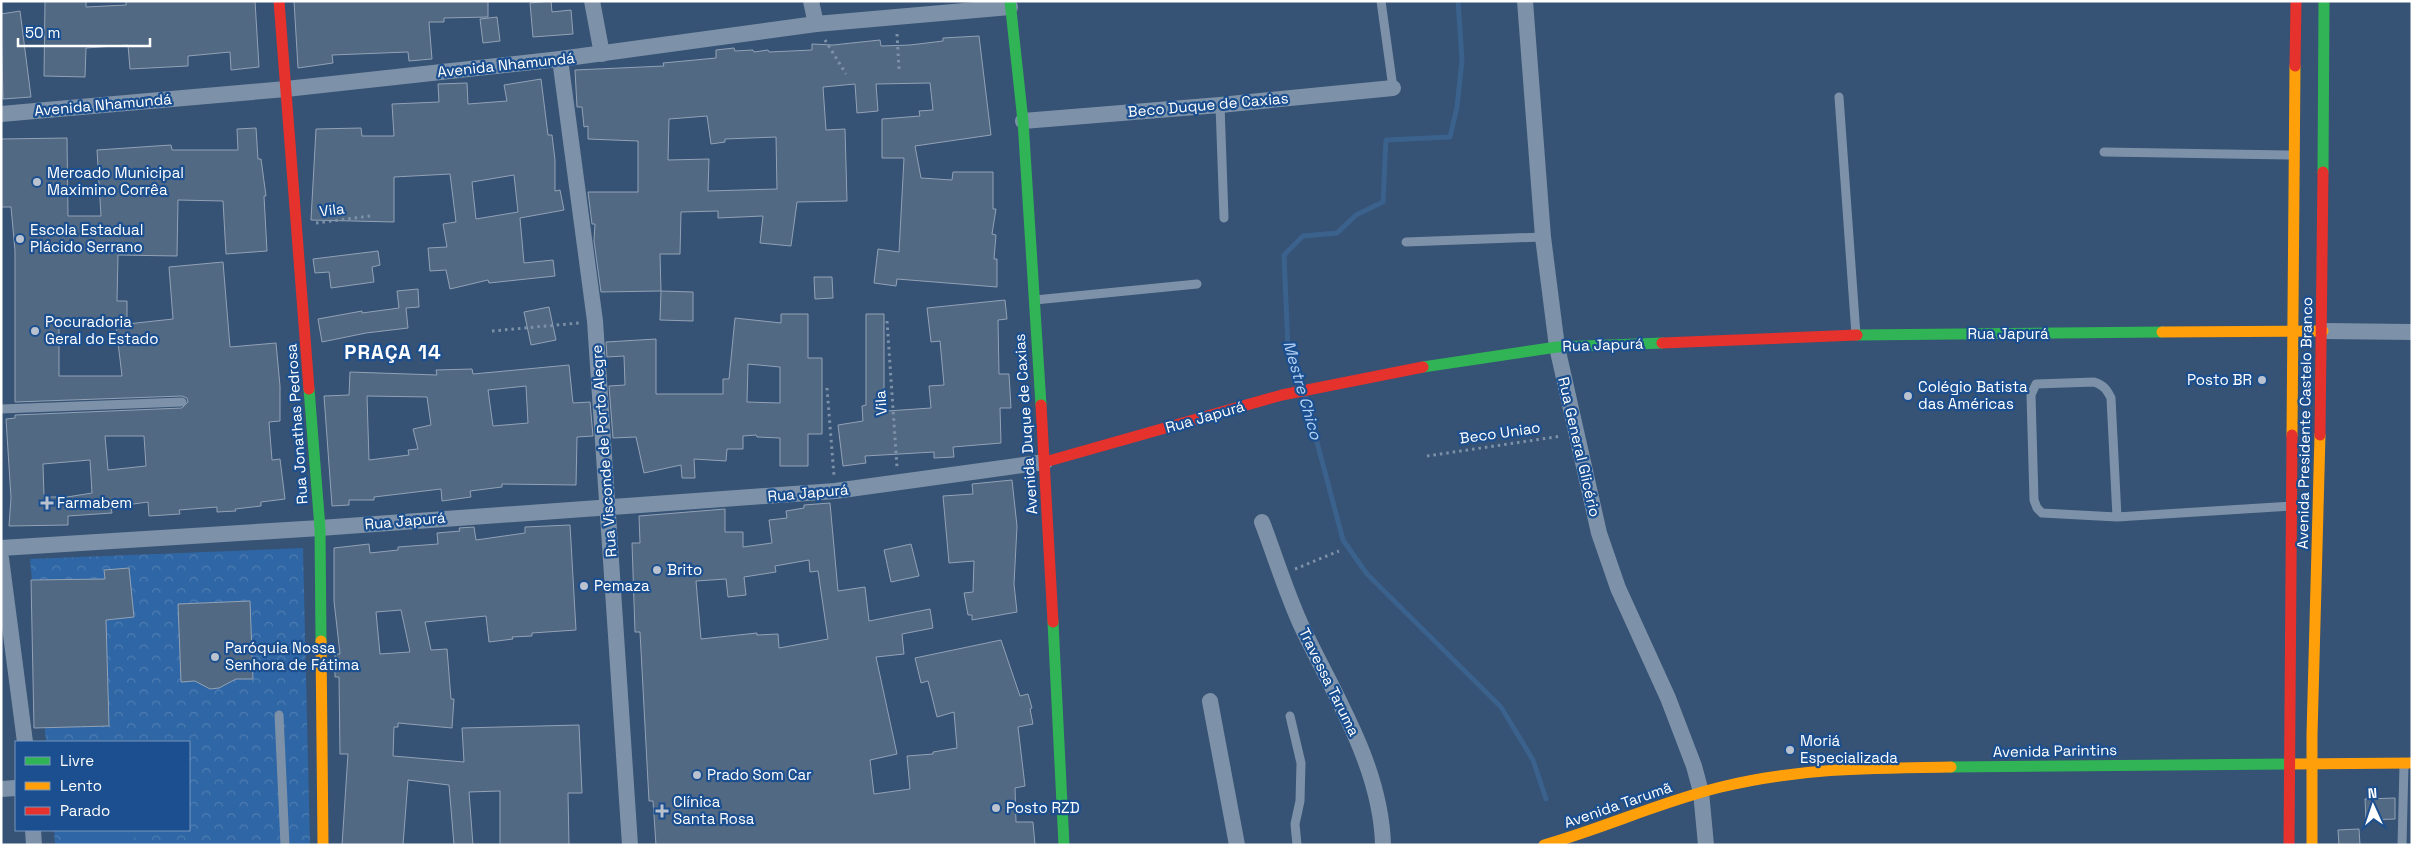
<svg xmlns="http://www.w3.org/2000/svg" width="2413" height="846" viewBox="0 0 2413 846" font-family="'Space Grotesk',sans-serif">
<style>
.park{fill:url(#park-crowns)}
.pitch{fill:#2f66a5}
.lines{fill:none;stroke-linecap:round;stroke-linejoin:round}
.stream{stroke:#3b618d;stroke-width:5}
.building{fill:#526984;stroke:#92a2b6;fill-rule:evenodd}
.path{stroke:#7d92a8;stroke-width:3;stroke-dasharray:2.5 4;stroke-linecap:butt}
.lane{stroke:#7d92a8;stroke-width:9}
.street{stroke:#7d92a8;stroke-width:16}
.fast{stroke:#30b455;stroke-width:11}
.slow{stroke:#ff9f0a;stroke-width:11}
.jam{stroke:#e5322d;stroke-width:11}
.poi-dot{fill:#b9c2ce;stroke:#1b4f8f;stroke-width:2}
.labels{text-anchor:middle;stroke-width:4.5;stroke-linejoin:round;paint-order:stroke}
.street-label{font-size:15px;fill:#fff;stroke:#1b4f8f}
.poi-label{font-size:15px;fill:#fff;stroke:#1b4f8f;text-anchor:start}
.water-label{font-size:16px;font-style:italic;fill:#b5d3f5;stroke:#1b4f8f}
.district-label{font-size:20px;font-weight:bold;letter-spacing:1px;fill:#fff;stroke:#1b4f8f}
</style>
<defs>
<pattern id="park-crowns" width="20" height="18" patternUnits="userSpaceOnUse" patternTransform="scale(1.25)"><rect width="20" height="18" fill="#2f66a5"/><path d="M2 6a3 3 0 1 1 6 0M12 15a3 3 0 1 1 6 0" fill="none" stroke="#4e7db2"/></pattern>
</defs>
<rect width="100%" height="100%" fill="#365274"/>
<!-- park -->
<path class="park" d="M303,548L310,845H55L54,830H189V742H46L30,559Z"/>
<!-- pitch -->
<path class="pitch" d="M66,830H133L135,845H67Z"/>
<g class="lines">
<!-- stream -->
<g class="stream">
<path d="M1301,384L1288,348L1284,255L1303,236L1337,233L1356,215L1383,202L1386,140L1450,137L1457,107L1462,60L1458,1"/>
<path d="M1305,397L1343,540L1367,574L1501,707L1533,760L1546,799"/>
</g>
</g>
<!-- building -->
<g class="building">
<path d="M45,1H86V7L126,5V1H255L259,67L231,70L230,52L188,56V66L130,69L128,45L86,48L85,77L44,76Z"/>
<path d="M294,1H488V17L444,18V22H429L432,59L409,61L408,52L332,55L333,63L298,68Z"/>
<path d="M551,1L552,12L571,10L573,34L533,37L530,3Z"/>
<path d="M20,11L31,97L3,99L1,14Z"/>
<path d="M497,17L500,41L483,43L480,19Z"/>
<path d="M979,36L991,135L915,146L921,178L952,180L953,172H993V209H996L992,234L996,235L994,259H997V287L897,279L896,286L874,283L878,249L899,252L904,158H882V119L920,116L919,111L933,110L930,83L876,84L878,111L857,113L855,84L823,87L826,130L845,129L847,201L797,202L791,246L760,243L763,216L718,218V211L681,212L680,254H660L661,291L601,292L594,241L595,224H592L588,192H638V141L588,139V126L584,127L582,107H577L575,70L664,66L663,63L716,58V50L734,48L735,51L753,50L754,52L768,50L769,52L812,50V44L833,45L880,40L881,46L910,45L943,41V38ZM707,116L711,144L725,142V139L776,137L777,189L708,191L709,159L668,160L669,119Z"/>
<path d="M541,79L548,135H552L555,160V191L560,190L564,210L520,218L524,263L553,260L555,276L489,283L488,280L450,289L446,270L430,271L428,248L447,247L443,224L456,222L450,174L394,177V222L311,220L316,129L361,128L362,136H394L392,104L439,102L438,84L467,83L468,104L507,101L504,85ZM514,175L518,212L476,219L472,182Z"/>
<path d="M256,128L258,159H261L266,196H264L267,251L226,254L223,201L178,200L177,256L118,255L117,301H127V324L173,319L169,267L223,262L230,347L276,343L280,386V421L269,422L272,460L280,459L285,499L261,502V506L235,509L236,511L217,512V507L179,510L180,514L149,516L148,502L111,507L112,513L68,516V525L9,526L11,498L6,419L15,418V415L182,408L188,402L187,398L182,396L15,402V251L11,207H1V139L67,138L68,216H101L97,150L171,145L172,150H238L237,129ZM59,325H124L116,326L122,376H59ZM105,436H144L146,466L108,470ZM90,460L92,493L67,497H44L43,464Z"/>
<path d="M378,251L380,265L372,267L374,282L331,288L329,272L315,273L313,259Z"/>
<path d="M814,277H832L833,298L815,299Z"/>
<path d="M418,289L419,307L406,308L408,328L366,333L322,342L318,319L362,311V313L399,308L397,291Z"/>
<path d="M661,291L693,292V321L660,320Z"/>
<path d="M1005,300L1007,319L998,320L999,374H1009L1011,408H1000L1001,443L953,447L954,457L934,458V452L865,456L866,463L843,466L838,425L863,421L862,406L866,405V314H884V404H886L887,411L931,408L929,386L944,385L940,341L931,342L927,308Z"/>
<path d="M549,307L556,340L531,345L524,312Z"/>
<path d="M781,314H808V358H822V434H808V466H780V438L757,437L756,435L743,436V449H727L726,461L694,459L695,478H682L681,465L644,473L636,437L613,438L609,386L625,385L624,356L607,357L606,342L656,339V394H723V379H729L735,318L781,323ZM748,364L780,367V403L747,402Z"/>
<path d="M569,365L573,403L590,402L593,436L577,437L576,485L502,484V487L470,491L471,497L442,501L441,489L374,497V500H349V505L332,506L324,396L349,395L350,372L437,375L436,370L472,369L473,374ZM526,386L528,423L493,426L488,390ZM367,396L427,397L431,425L413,429L418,449L408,450L409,455L369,460Z"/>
<path d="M1012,480L1017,526L1014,584L1017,612L972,620V615H968L964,593L973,592L974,561L949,563L943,496L973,494L972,484Z"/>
<path d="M830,503L838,591L865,587L869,621L930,609L933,628L902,634L904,654L876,657L897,754L870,760L874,794L910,789L907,756L933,754V752L957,748L954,712L937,717L928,681L921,683L915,658L1001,640L1020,696L1028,694L1032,708L1030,709L1033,724L1018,727L1025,786L1015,788L1016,822H1033L1035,845H656L653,801H649L640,632H635L632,543H640L639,516L725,509V532H743V547L772,543L769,520L787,518L786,511L804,508V505ZM809,560L810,572L818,571L828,639L779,648L778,634L757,635V633L701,639L696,581L726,579L728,597L746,595L744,577L776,572L775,566Z"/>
<path d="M570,525L576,630L532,633V636L512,637L513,639L489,642L486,616L425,622L431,650L447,649L451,699H454L452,728L398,723V727H394L393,756L464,762L462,728L579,725L582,793H568L569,845H500V791L469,792L473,845H454L449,785L408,780L403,845H342L348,754H340L339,677H335V654H340L334,601V548L369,544L370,553L398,550V547L438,544L437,533L460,531L459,528L474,527L476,540L525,533V527ZM401,610L410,652L380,654L376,612Z"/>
<path d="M911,544L919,576L891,582L884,550Z"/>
<path d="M129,568L134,617L106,620L109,726L34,728L31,580L105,579L104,570Z"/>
<path d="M250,601L253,679H236L219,688L210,689L195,681L181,682L178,604Z"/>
<path d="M2395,798V819L2366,820L2365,799Z"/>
<path d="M2359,829L2360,845H2339L2338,830Z"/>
</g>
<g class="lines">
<!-- path -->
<g class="path">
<path d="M897,34L899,69"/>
<path d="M825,40L846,74"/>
<path d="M316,223L370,216"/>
<path d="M887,321L897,467"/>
<path d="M492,331L579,323"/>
<path d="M827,388L834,476"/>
<path d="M1427,456L1562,436"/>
<path d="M1295,569L1339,551"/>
</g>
<!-- lane -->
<g class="lane">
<path d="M1381,1L1393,88"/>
<path d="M1839,97L1856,335"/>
<path d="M1220,105L1224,218"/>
<path d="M2104,152L2292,155"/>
<path d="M1406,242L1543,237"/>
<path d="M1035,300L1197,284"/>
<path d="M1,409L182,402"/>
<path d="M2117,517L2111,398C2107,390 2104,385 2094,382L2036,384L2031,395L2034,500L2037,508L2042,513L2117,517L2291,506"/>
<path d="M279,715L285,845"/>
<path d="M1290,716L1301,763L1300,801L1295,824L1297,845"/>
<path d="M2402,845L2404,765"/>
</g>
<!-- street -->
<g class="street">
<path d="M592,1L602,54"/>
<path d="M811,1L816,24"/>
<path d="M1525,1L1543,237L1557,347L1599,533L1618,588L1668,698L1694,766L1701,792L1706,845"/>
<path d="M560,59L595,321L630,845"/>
<path d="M1,114L286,89L560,59L816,24L1010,7"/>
<path d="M1023,121L1220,105L1393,88"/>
<path d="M2323,331L2412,332"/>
<path d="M1262,522C1275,556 1286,592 1301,625C1334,695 1381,766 1383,845"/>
<path d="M1,548L320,528L835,491L1045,462"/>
<path d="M1,558L25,742"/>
<path d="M1210,701L1237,845"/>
<path d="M1,789L16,788"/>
<path d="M33,830L34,845"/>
</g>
<!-- fast -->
<g class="fast">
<path d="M1010,1L1023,121L1041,405"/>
<path d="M2323,172L2324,1"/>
<path d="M1857,335L2162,332"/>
<path d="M1423,367L1557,347L1662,343"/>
<path d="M309,389L320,528L321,641"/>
<path d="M1053,622L1064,845"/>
<path d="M1951,767L2293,764"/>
</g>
<!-- slow -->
<g class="slow">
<path d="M2162,332L2323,331"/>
<path d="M2292,435L2295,66"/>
<path d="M321,641L323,845"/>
<path d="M2293,764L2412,763"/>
<path d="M1544,845C1604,828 1660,802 1721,787C1799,768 1871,768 1951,767"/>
<path d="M2312,845V735L2320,435"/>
</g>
<!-- jam -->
<g class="jam">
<path d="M279,1L309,389"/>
<path d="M2295,66L2296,1"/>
<path d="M1662,343L1857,335"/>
<path d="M1041,405L1053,622"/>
<path d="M2320,435L2323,172"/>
<path d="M1045,462L1282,395L1423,367"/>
<path d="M2289,845L2292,435"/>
</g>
</g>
<!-- markers -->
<g class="poi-dot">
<circle cx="37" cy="182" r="5"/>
<circle cx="20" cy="239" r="5"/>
<circle cx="35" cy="331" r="5"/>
<circle cx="2262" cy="380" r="5"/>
<circle cx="1908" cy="396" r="5"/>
<path d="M44.5 495.5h5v5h5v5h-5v5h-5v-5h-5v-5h5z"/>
<circle cx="657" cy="570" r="5"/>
<circle cx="584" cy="586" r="5"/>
<circle cx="215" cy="657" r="5"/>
<circle cx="1790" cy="750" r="5"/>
<circle cx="697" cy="775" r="5"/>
<circle cx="996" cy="808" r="5"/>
<path d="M659.5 803.5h5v5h5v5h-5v5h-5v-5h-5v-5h5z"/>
</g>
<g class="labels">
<!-- street labels -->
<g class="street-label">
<text transform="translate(506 65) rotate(-6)" y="5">Avenida Nhamundá</text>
<text transform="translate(103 105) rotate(-5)" y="5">Avenida Nhamundá</text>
<text transform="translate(1208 105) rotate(-5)" y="5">Beco Duque de Caxias</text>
<text transform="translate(332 210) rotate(-7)" y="5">Vila</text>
<text x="2008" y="339">Rua Japurá</text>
<text transform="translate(1603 345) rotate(-2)" y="5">Rua Japurá</text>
<text transform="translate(881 403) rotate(-94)" y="5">Vila</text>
<text transform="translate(1205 417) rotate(-16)" y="5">Rua Japurá</text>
<text transform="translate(2305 423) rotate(-89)" y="5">Avenida Presidente Castelo Branco</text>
<text transform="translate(297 424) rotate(-94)" y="5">Rua Jonathas Pedrosa</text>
<text transform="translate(1026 424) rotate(-94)" y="5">Avenida Duque de Caxias</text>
<text transform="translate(1500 433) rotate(-8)" y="5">Beco Uniao</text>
<text transform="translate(1579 447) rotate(77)" y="5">Rua General Glicério</text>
<text transform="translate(604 451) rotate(-94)" y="5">Rua Visconde de Porto Alegre</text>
<text transform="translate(808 493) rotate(-5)" y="5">Rua Japurá</text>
<text transform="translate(405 521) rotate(-5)" y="5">Rua Japurá</text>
<text transform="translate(1329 682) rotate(64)" y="5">Travessa Taruma</text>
<text transform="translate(2055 751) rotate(-1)" y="5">Avenida Parintins</text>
<text transform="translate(1618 805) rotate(-19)" y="5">Avenida Tarumã</text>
</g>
<!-- poi labels -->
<g class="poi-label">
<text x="47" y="178">Mercado Municipal<tspan x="47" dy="17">Maximino Corrêa</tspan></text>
<text x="30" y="235">Escola Estadual<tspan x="30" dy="17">Plácido Serrano</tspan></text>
<text x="45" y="327">Pocuradoria<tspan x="45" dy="17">Geral do Estado</tspan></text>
<text x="2252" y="385" text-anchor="end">Posto BR</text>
<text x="1918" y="392">Colégio Batista<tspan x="1918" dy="17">das Américas</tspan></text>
<text x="57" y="508">Farmabem</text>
<text x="667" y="575">Brito</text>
<text x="594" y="591">Pemaza</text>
<text x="225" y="653">Paróquia Nossa<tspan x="225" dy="17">Senhora de Fátima</tspan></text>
<text x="1800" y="746">Moriá<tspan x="1800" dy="17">Especializada</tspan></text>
<text x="707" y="780">Prado Som Car</text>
<text x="673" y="807">Clínica<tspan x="673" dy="17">Santa Rosa</tspan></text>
<text x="1006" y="813">Posto RZD</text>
</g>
<!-- water labels -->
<g class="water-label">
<text transform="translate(1303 390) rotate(74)" y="6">Mestre Chico</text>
</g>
<!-- district labels -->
<g class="district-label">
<text x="393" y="359">PRAÇA 14</text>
</g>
</g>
<!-- border -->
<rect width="2413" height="846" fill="none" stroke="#ffffff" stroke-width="5"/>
<!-- legend -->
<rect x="15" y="741" width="175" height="90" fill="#1b4f8f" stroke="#7695bc"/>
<rect x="25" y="757" width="25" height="8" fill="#30b455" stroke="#7695bc"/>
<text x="60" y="766" font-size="15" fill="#ffffff">Livre</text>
<rect x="25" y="782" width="25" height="8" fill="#ff9f0a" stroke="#7695bc"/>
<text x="60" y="791" font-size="15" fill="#ffffff">Lento</text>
<rect x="25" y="807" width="25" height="8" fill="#e5322d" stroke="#7695bc"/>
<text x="60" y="816" font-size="15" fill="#ffffff">Parado</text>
<!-- north arrow -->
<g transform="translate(2373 806) rotate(357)" stroke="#1b4f8f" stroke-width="4" paint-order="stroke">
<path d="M0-4L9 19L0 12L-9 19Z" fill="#ffffff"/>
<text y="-8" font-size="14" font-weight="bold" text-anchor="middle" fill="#ffffff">N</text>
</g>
<!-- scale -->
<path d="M18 38v8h132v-8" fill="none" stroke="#ffffff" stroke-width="2.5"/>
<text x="25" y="38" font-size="15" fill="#ffffff" stroke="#1b4f8f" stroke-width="4" paint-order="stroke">50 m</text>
</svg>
